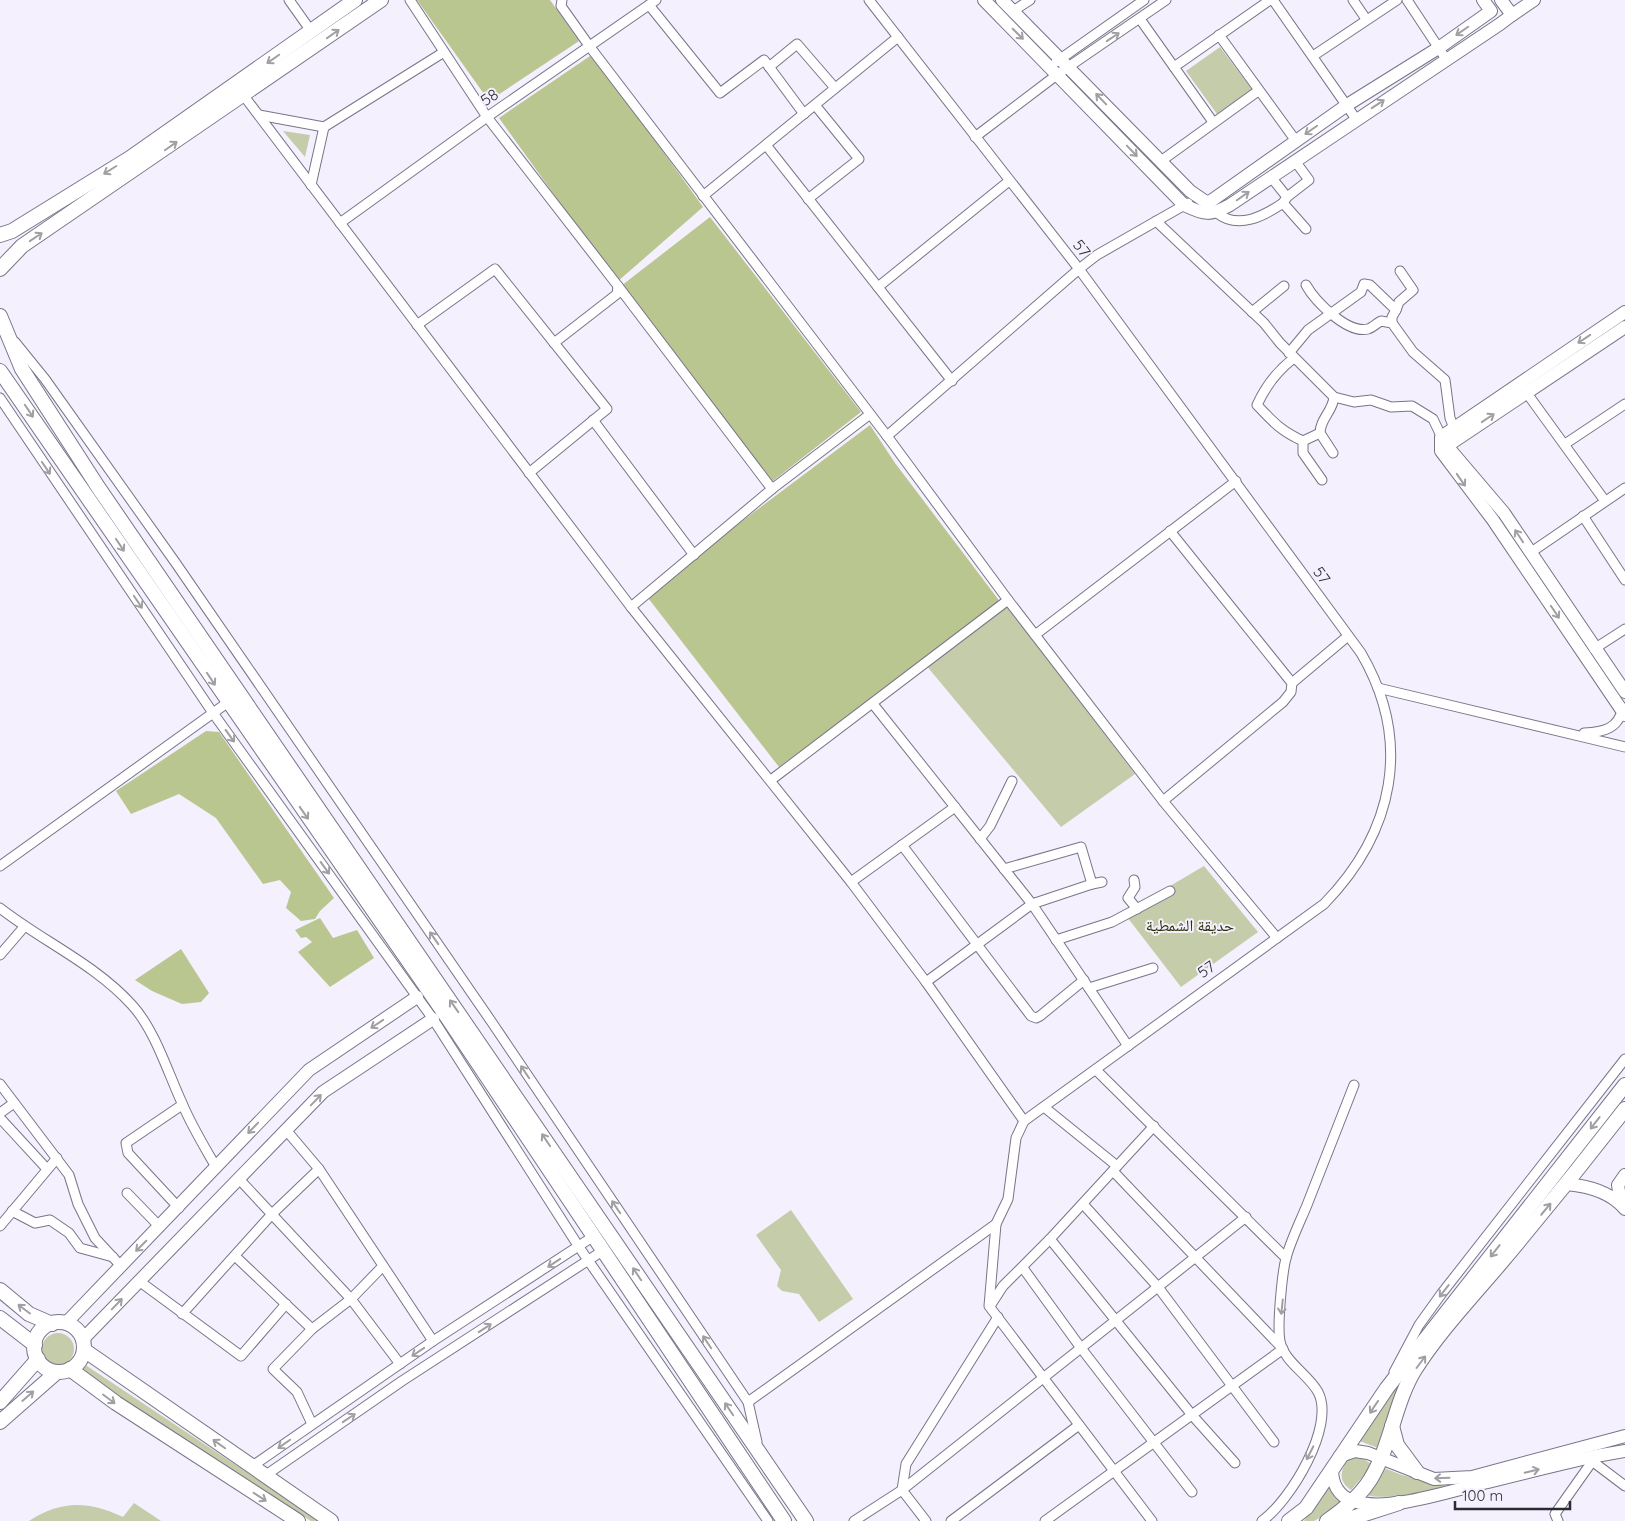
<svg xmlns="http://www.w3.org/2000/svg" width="1625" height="1521" viewBox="0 0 1625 1521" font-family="Quicksand,'Noto Naskh Arabic',sans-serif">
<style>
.green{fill:#c4cca9}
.forest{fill:#bac68f}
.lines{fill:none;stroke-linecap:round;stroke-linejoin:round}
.minor-casing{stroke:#7a7488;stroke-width:11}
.secondary-casing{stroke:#7a7488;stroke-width:14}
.primary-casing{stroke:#7a7488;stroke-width:16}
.minor{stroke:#fff;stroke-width:9}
.secondary{stroke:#fff;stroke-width:12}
.primary{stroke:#fff;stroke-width:14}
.oneway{stroke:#a09fa3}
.labels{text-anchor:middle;stroke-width:4;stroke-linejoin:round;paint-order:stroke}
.street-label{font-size:16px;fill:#2c2a32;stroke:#f4f0fe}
.park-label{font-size:16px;fill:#282f04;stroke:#f4f0fe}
</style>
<rect width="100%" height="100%" fill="#f4f0fe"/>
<!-- green -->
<g class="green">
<path d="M1220,47L1253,91L1217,114L1186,71Z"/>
<path d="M283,131L310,135L305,157Z"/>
<path d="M1007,606L1135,774L1061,827L925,664Z"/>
<path d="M1204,866L1258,932L1181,987L1124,913Z"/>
<path d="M791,1210L853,1299L819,1322L799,1294L782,1291L777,1286L781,1270L756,1235Z"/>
<circle cx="58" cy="1349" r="16"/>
<path d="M1431,1338L1378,1448L1357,1440Z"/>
<path d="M84,1364L320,1521H311L79,1371Z"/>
<path d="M1356,1458L1364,1459L1371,1464L1364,1475L1351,1490C1338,1481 1340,1471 1348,1460Z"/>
<path d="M1384,1468L1402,1475L1445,1486C1417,1494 1393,1500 1364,1495Z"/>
<path d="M1329,1485L1342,1505L1314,1521H1304Z"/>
<path d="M134,1503L161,1521H29C62,1500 88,1501 123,1517Z"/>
</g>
<!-- forest -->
<g class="forest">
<path d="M417,0H550L579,41L489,101Z"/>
<path d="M593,54L703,207L617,282L499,118Z"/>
<path d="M710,217L861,412L769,484L621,286Z"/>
<path d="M870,425L895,463L1001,603L779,767L645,594Z"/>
<path d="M206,731L219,732L334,898L320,911L315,919L301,921L286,908L291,892L280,880L263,884L216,818L179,794L131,814L116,791Z"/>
<path d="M320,918L333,938L357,930L374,958L330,987L298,952L312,942L306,937L301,938L295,930Z"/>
<path d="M181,949L209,993L201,1002L182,1004L152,991L135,980Z"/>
</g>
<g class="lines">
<!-- minor casing -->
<g class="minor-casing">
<g id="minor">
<path d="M289,0L311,31"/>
<path d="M410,0L487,117L618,286"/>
<path d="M562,0L561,6L590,47L887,436L1008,600L1163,801L1277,938"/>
<path d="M869,0L1079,269L1361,653C1413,742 1394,832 1324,904L1024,1121L1016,1138L1008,1199L996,1224L989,1306L1152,1521"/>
<path d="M1273,0L1356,119"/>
<path d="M1353,0L1366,19"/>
<path d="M1407,0L1446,59"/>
<path d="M649,5L720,93L764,60L804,114"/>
<path d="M1013,11L1030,0"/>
<path d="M1140,19L1213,122"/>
<path d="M1219,35L1296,141"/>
<path d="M1313,56L1397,0"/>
<path d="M1056,62L1144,0"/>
<path d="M769,67L797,44L835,88"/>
<path d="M1174,67L1270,0"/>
<path d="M244,96L631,607L851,882L926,982L1024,1121"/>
<path d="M259,115L324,127"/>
<path d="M975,137L1058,74L1166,0"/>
<path d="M766,145L952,381"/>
<path d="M1161,161L1258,91"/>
<path d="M1271,177L1287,197"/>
<path d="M311,185L324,127L444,52"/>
<path d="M703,196L898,37"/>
<path d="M808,199L859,159L815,105"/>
<path d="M1283,203L1287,197L1309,180L1295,161"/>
<path d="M1217,213C1238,230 1264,216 1283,203L1306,229"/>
<path d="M1156,221L1264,323L1280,343L1334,397L1354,402L1371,400L1391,407L1412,406L1433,419L1444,442"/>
<path d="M340,223L487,117L656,0"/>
<path d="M1306,285C1315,301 1347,334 1368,329C1372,328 1377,323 1381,321L1392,323L1413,352L1445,380L1450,418L1454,428"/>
<path d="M878,287L1009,181"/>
<path d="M1396,310L1399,302L1413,290L1400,271"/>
<path d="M1252,312L1284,286"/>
<path d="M417,325L495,269L607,409L529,473"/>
<path d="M15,342L45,379L175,562L493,1024L748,1402L757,1442"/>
<path d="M554,343L617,294L618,286L772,489"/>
<path d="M1289,353L1308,330L1361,292L1364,284L1370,285L1396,310L1392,317V323"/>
<path d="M1294,358C1277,371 1266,385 1257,405C1273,422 1281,431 1303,441L1320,433L1333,453"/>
<path d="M1526,392L1605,501"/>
<path d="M0,398L213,713L433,1019L579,1247L768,1521"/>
<path d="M593,420L694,555"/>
<path d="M1320,433C1320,419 1333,411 1334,397"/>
<path d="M887,436L1079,269L1097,255L1188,203"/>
<path d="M1303,441V453L1322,480"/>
<path d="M1565,444L1625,404"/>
<path d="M1583,516L1625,580"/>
<path d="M1530,553L1625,488"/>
<path d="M631,607L772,489L869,415"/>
<path d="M1035,635L1236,481"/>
<path d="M1594,649L1625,629"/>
<path d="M1292,683L1348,636"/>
<path d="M1378,688L1625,747"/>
<path d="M873,704L1032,904L1128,1046"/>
<path d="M1584,733C1604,732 1618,729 1623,708"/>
<path d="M771,780L1008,600"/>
<path d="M1163,801L1283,702L1291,692L1292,683L1170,531"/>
<path d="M980,839L990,826L1012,781"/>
<path d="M902,845L1031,1016L1036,1018L1040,1016L1084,980"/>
<path d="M0,866L227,703"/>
<path d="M1004,869L1081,847L1092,884L1102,882"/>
<path d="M1134,880L1135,887L1128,898L1137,909"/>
<path d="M851,882L955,807"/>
<path d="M0,908C42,941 95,964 132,1005C155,1030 168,1073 182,1103C191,1125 204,1146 216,1167"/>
<path d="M1056,940L1112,922L1170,891"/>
<path d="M0,955L24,927"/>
<path d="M926,982L1032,904L1092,884"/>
<path d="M1089,988L1153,968"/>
<path d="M1096,1070L1286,1258"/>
<path d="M0,1084L69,1175L78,1204L95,1238L121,1266"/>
<path d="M1044,1107L1117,1166"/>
<path d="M0,1113L14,1103"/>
<path d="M0,1118L47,1169"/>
<path d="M286,1130L319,1169L433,1341"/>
<path d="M239,1179L351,1299L400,1364"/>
<path d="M127,1193L160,1227"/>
<path d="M1083,1204L1158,1287L1274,1442"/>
<path d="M179,1208L128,1153L126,1143L182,1105"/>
<path d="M12,1211L35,1223L50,1220L69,1233L80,1248L113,1257"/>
<path d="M0,1226L57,1158"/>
<path d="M1050,1239L1192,1415L1235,1463"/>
<path d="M235,1256L312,1329"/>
<path d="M1023,1268L1081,1348L1192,1492"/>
<path d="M139,1281L241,1356L286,1304"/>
<path d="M990,1306L1003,1286L1050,1239L1154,1126"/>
<path d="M182,1314L272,1214L319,1169"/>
<path d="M1394,1372L1419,1325L1442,1293L1625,1059"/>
<path d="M748,1402L996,1224"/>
<path d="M312,1424L297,1392L273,1369L312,1329L351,1299L382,1267"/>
<path d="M1592,1461L1625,1486"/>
<path d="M251,1467L433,1341L594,1236"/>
<path d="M266,1475L402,1381L604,1250"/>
<path d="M854,1521L902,1490L1246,1217"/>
<path d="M926,1521L902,1490L906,1464L998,1317"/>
<path d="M951,1521L1079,1425"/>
<path d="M1045,1521L1283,1349L1113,1171"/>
<path d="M1262,1521C1290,1501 1336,1426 1318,1392C1308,1374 1284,1362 1280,1341C1277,1326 1282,1274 1286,1258C1291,1240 1300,1222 1307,1205C1323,1165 1338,1125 1354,1085"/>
<path d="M1558,1521L1555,1514L1596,1456"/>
</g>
</g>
<!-- secondary casing -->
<g class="secondary-casing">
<g id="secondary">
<path d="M984,0L1184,205C1205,215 1210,216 1230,205L1500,24L1512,15L1501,0"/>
<path d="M1002,0L1190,191L1206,202L1211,201L1347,105L1440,47L1491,11L1483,0"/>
<path d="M1512,15L1534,0"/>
<path d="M1625,312L1441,437V451L1493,520L1625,715"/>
<path d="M1625,327L1447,446L1504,513L1625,692"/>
<path d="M1567,1184C1588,1186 1611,1192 1625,1209"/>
<path d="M1621,1204L1618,1185L1625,1175"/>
<path d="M66,1323L309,1070L417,997"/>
<path d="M83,1339L323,1092L433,1019"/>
<path d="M1340,1456L1355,1451L1368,1453L1434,1479L1472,1477L1625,1436"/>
<path d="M1332,1469C1332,1483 1338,1496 1353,1501C1388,1513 1452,1490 1488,1482C1524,1473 1560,1464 1596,1456L1625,1451"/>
</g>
</g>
<!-- primary casing -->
<g class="primary-casing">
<g id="primary">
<path d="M0,235L12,231L130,158L355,0"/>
<path d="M0,269L22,246L381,0"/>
<path d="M0,316L22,369L98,487L806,1521"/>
<path d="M0,371L447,1017L784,1521"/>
<path d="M0,1290L29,1314L52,1324"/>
<path d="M0,1318L35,1345"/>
<circle cx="59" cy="1347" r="25"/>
<path d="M84,1350L331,1521"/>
<path d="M70,1369L116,1403L298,1521"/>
<path d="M0,1402L38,1359"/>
<path d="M0,1422L57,1372"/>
<path d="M1392,1426L1397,1445L1417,1472"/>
<path d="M1289,1521L1306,1508L1387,1388L1625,1085"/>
<path d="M1327,1521C1343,1510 1360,1496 1370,1480C1391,1446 1394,1405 1414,1371C1438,1333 1470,1299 1499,1265C1542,1214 1584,1162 1625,1109"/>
<path d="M1343,1521L1399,1503"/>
</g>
</g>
<!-- minor -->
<use href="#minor" class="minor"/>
<!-- secondary -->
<use href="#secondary" class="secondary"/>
<!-- primary -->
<use href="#primary" class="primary"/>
</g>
<!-- one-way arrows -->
<defs><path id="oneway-shaft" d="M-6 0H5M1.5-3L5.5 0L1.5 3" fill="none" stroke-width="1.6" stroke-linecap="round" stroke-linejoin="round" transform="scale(1.25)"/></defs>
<g class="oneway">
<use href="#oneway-shaft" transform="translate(1462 31) rotate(145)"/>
<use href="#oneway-shaft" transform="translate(333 34) rotate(-35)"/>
<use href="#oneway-shaft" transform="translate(1018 34) rotate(45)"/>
<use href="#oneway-shaft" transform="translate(1113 37) rotate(-34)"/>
<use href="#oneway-shaft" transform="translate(273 59) rotate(145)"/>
<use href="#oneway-shaft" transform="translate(1101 99) rotate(-134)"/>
<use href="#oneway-shaft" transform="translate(1378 104) rotate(-33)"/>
<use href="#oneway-shaft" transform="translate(1311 130) rotate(145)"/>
<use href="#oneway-shaft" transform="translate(171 146) rotate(-35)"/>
<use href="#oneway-shaft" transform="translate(1132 151) rotate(46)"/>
<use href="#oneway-shaft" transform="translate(110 170) rotate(148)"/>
<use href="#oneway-shaft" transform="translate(1243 196) rotate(-35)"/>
<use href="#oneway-shaft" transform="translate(36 237) rotate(-34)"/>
<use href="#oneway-shaft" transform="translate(1584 339) rotate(146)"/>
<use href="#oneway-shaft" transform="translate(29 411) rotate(56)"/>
<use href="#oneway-shaft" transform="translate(1488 418) rotate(-34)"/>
<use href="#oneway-shaft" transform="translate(46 468) rotate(56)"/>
<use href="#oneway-shaft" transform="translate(1461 480) rotate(55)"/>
<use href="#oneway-shaft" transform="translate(1519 536) rotate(-123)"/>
<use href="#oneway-shaft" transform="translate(120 545) rotate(56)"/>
<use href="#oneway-shaft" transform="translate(138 602) rotate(56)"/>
<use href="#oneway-shaft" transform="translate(1555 612) rotate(56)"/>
<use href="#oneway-shaft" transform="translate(211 679) rotate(56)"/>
<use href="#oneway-shaft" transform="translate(230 736) rotate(54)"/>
<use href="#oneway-shaft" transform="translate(304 813) rotate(55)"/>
<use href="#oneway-shaft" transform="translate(325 868) rotate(54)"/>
<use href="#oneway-shaft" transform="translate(434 938) rotate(-125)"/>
<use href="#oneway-shaft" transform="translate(454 1006) rotate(-125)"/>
<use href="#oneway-shaft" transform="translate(377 1024) rotate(146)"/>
<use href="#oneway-shaft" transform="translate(525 1072) rotate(-124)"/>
<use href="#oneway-shaft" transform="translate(316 1100) rotate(-46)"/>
<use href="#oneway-shaft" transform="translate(1595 1123) rotate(128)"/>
<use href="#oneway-shaft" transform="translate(253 1128) rotate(134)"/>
<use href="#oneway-shaft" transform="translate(546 1140) rotate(-124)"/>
<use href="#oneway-shaft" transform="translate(616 1207) rotate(-124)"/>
<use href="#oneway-shaft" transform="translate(1546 1209) rotate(-50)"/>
<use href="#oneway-shaft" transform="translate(141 1246) rotate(135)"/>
<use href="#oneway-shaft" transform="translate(1495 1251) rotate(128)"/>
<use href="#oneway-shaft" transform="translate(554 1263) rotate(147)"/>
<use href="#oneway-shaft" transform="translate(637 1274) rotate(-124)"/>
<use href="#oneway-shaft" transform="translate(1444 1291) rotate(128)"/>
<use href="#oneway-shaft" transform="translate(117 1304) rotate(-46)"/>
<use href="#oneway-shaft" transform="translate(1282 1307) rotate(96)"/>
<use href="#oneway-shaft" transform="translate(24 1309) rotate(-143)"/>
<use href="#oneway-shaft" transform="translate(485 1328) rotate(-33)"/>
<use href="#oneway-shaft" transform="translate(707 1342) rotate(-124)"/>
<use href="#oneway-shaft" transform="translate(418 1352) rotate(146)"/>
<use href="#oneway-shaft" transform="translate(1421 1362) rotate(-53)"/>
<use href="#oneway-shaft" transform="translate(28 1396) rotate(-41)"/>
<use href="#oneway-shaft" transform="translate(109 1399) rotate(37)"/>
<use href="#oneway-shaft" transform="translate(1374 1407) rotate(124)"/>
<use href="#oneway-shaft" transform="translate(729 1409) rotate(-124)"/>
<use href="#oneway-shaft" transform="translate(349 1418) rotate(-34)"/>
<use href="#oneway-shaft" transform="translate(219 1444) rotate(-145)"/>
<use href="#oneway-shaft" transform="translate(284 1444) rotate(145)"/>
<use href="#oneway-shaft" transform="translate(1310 1453) rotate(117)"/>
<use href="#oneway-shaft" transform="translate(1532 1471) rotate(-13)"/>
<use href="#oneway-shaft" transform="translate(1442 1478) rotate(178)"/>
<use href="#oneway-shaft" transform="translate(260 1497) rotate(33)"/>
</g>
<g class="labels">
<!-- street labels -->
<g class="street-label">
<text transform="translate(489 97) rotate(-34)" y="6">58</text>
<text transform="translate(1082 248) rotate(52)" y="6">57</text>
<text transform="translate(1322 575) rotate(54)" y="6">57</text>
<text transform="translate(1206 969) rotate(-35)" y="6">57</text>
</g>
<!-- park labels -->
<g class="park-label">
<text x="1190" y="931">حديقة الشمطية</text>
</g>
</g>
<!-- scale -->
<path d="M1455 1501v8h115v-8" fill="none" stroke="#2c2a32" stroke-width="2.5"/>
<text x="1462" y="1501" font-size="15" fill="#2c2a32" stroke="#f4f0fe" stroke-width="4" paint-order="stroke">100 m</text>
</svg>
